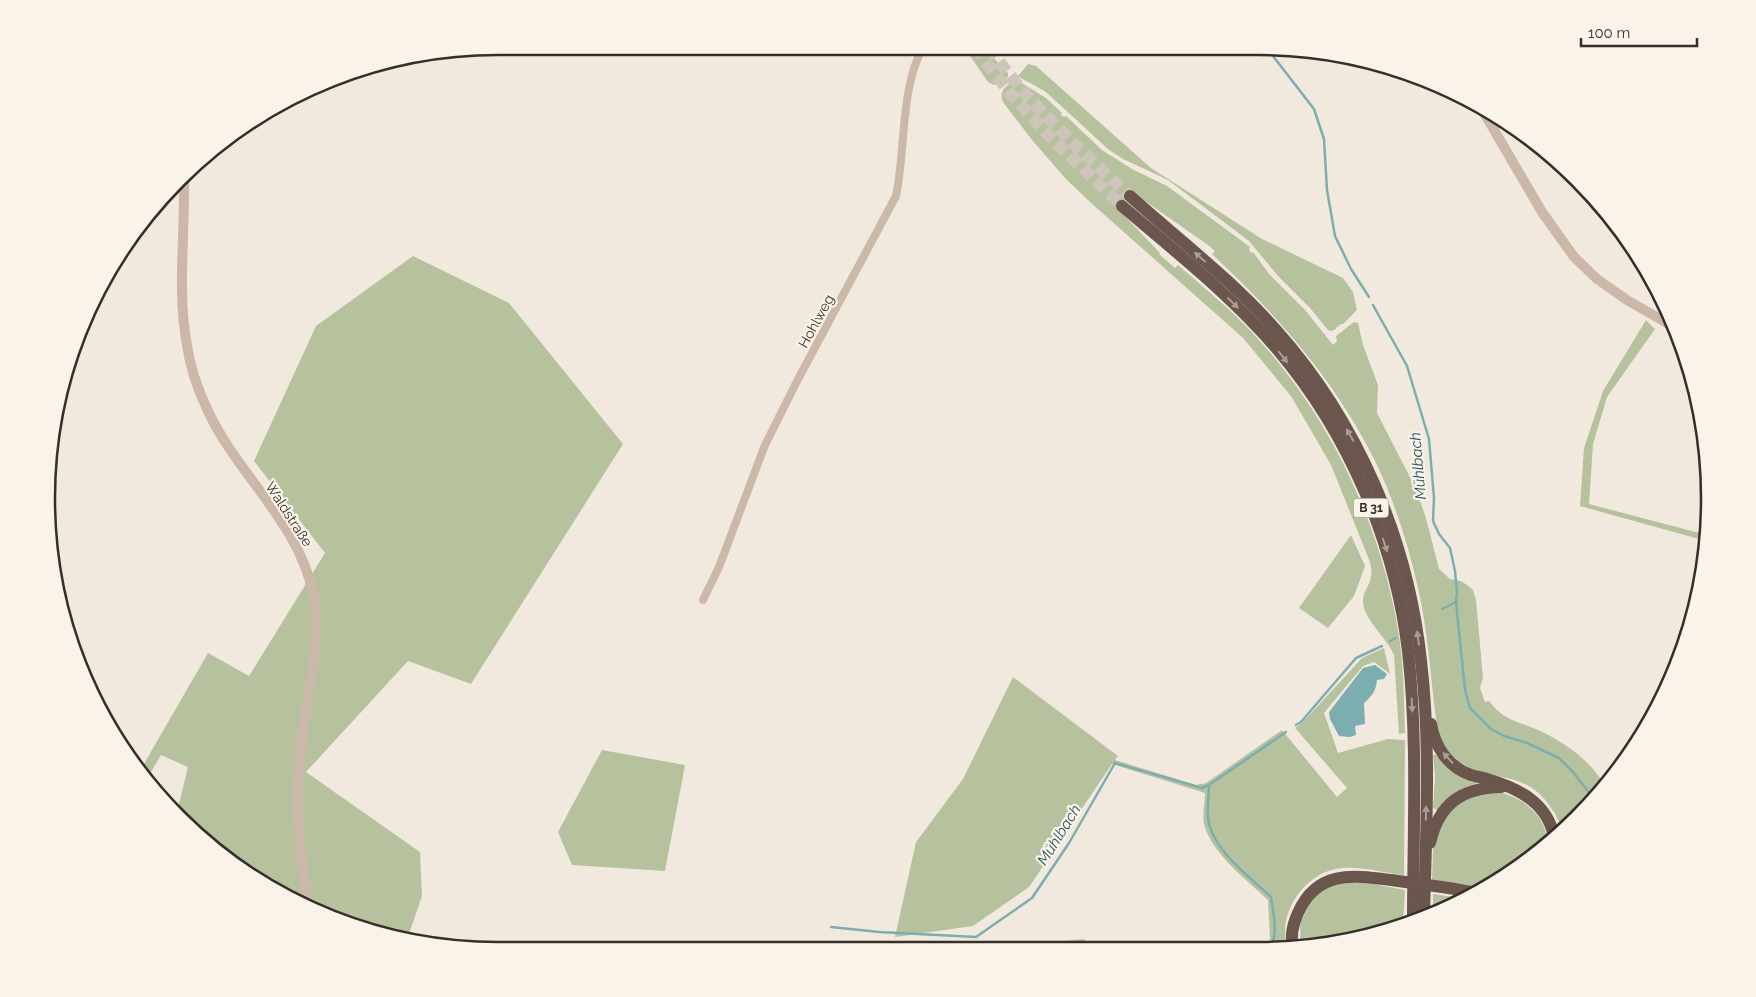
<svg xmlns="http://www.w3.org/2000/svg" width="1756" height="997" viewBox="0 0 1756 997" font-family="Raleway,sans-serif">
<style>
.green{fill:#b6c29e}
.water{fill:#7daeaf}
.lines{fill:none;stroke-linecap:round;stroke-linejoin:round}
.stream{stroke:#7daeaf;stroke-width:2.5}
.trunk-tunnel{stroke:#cdc4ba;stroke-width:12;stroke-dasharray:12 6;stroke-linecap:butt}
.minor{stroke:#cbb8a9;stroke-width:8}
.tertiary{stroke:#cbb8a9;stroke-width:10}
.trunk{stroke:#6a564d;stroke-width:12}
.trunk-bridge{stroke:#6a564d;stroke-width:12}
.oneway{fill:#ab9d94}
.labels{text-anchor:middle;stroke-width:4.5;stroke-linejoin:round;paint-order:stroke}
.shield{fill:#faf3ea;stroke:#726963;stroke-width:1}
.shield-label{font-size:12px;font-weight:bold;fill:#382e29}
.street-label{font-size:14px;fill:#382e29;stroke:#faf3ea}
.water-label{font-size:15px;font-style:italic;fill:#1f5659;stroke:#faf3ea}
.rim{fill:none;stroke:#382e29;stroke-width:2.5}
</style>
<rect width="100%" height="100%" fill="#f2e9de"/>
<!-- green -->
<g class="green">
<path d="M964,47H986L998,63L1008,73V77L1002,82L994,85L988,82Z"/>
<path d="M1028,64L1036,66L1151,168L1262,239L1343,278L1353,292L1357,310L1343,324H1341L1336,328V329L1331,331L1328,330L1310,308L1278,276L1249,241L1168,180L1123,159L1108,149L1047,93C1038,86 1028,83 1018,76Z"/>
<path d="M1015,79L1046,98L1062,113L1061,115L1064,117L1066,116L1102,150L1132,169L1167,186L1250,247L1249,249L1251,253L1253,252L1269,274L1306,311L1333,345L1337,341L1336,336L1354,322L1358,323L1363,345L1378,385L1377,413L1416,489L1426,518L1439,569L1450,579L1461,581L1467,585L1473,590L1476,600L1483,678L1480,688L1485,702L1489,701C1504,721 1518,721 1538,730C1564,742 1589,759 1604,784L1577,818L1561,831C1560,820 1553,810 1546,801C1521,771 1495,782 1466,766C1453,759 1445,748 1438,734C1431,686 1429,636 1418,588C1408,544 1394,499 1374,459C1335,380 1276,314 1212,254L1215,251L1208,245L1135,194L1125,200L1120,211L1160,253L1159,254L1175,268L1178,265C1201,285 1224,304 1245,325C1328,410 1383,525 1400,643C1404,673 1404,703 1405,733L1399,734L1394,655C1387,638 1362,618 1363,600C1363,592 1370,585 1371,577C1372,573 1371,566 1370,562L1331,465L1291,396L1243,338L1090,202L1065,178L1032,140L1003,102C998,90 1007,86 1015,79Z"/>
<path d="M413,256L509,303L623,444L471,684L408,661L306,772L420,852L422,896L407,940L381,935L272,890L262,882L266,875L240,864L177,812L188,767L161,755L147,779L141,769L208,653L249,676L325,553L254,461L316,326Z"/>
<path d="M1646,320L1655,329L1607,397L1593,444L1589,504L1707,535L1706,541L1580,506L1584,448L1603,391Z"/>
<path d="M1351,535L1365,566L1354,596L1328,628L1299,608Z"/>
<path d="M1384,648L1390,674L1374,662L1363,666L1324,713L1338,753L1388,739L1405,740L1404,875C1384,873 1362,866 1342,868C1306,871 1277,912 1287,947H1262L1270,939L1268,900C1247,880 1211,853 1204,824C1202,814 1205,802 1205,793L1112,764L1029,887L973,926L895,937L916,842L963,779L1013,677L1118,756L1115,760L1196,785L1206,783L1282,730L1337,797L1347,788L1295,728L1302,723L1362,658Z"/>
<path d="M602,750L685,765L665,871L572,865L558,832Z"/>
<path d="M1433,755H1436L1445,764L1478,783C1460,788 1449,795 1438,810L1433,808L1435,776Z"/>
<path d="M1495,791C1522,797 1545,813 1548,843L1509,875L1484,887L1432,880L1433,850L1440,822L1464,797Z"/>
<path d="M1346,883H1368L1405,890L1403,927L1316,947H1301L1300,924L1308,907L1318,893L1331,885Z"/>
<path d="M1433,894L1461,898L1433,912Z"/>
<path d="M1083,939L1098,948H1027L1031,944Z"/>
</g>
<!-- water -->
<path class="water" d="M1375,665L1387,674L1384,679L1377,680C1376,691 1372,696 1364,703L1365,724L1355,726L1356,735L1350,737L1339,736L1330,719L1329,712L1363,668Z"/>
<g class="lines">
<!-- stream -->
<g class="stream">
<path d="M1266,47L1314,109L1324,139L1327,190L1335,236L1351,269L1369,297"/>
<path d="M1373,305L1407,366L1429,439L1434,498L1433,521L1439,534L1450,548L1455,571L1457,593L1456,602L1465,690L1470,708L1491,729L1504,736L1527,743L1559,758L1573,772L1593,798"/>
<path d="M1442,609L1456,602"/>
<path d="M1390,641L1396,638"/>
<path d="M1296,725L1301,722L1356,658L1382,646"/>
<path d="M1209,785C1209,797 1206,812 1209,824C1217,854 1250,877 1271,897C1273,913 1279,933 1270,947"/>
<path d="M831,927L879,932L976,937L1032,898L1069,843L1115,763L1202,788L1209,785L1286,732"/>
</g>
<!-- trunk-tunnel -->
<g class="trunk-tunnel">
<path d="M976,47C1015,107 1070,156 1122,206"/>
<path d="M989,47C1026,102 1082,151 1130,196"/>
</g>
<!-- minor -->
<path class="minor" d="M703,600L719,567L765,445L796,383L896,196C906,149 900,89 923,47"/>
<!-- tertiary -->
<g class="tertiary">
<path d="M1480,106L1542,212L1574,257L1597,279L1627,300L1674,327"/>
<path d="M184,182C185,236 177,292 187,345C190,367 198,390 208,411C237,474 300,524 313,594C322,641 309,685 303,730C300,748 299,766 298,783C295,823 303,865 308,905"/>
</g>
<!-- trunk -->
<g class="trunk">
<path d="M1130,196C1179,240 1232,280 1276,330C1358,422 1408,539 1421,661C1431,745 1426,831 1424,916"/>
<path d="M1122,206C1176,252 1232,296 1278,350C1349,434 1395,543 1408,651C1418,741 1413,832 1413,922"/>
<path d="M1431,724C1435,747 1448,767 1471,775C1478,777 1484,778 1490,780C1520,789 1548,804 1554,837"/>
<path d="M1430,843C1439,803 1462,788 1501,787"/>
<path d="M1449,888L1472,892"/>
<path d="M1293,947C1290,936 1293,924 1298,913C1317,870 1352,875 1391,880"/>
</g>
<!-- trunk-bridge -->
<path class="trunk-bridge" d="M1391,880L1449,888"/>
</g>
<!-- one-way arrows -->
<defs><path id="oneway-solid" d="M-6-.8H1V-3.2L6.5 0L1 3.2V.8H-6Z" transform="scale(1.25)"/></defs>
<g class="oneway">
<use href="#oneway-solid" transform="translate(1200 257) rotate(-139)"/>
<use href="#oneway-solid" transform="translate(1233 303) rotate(44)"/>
<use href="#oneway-solid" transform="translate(1283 357) rotate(52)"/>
<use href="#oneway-solid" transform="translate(1350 435) rotate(-119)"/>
<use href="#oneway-solid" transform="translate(1385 545) rotate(72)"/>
<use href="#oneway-solid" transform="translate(1418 638) rotate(-98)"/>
<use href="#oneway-solid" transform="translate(1412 705) rotate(87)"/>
<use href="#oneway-solid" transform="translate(1448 758) rotate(-133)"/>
<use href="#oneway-solid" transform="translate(1426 813) rotate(-89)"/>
</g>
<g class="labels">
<!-- shield labels -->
<rect class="shield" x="1353.5" y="498.5" width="35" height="19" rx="4"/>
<g class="shield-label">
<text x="1371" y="512">B 31</text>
</g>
<!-- street labels -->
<g class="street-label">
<text transform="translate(816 321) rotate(-61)" y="5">Hohlweg</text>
<text transform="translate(289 514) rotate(57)" y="5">Waldstraße</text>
</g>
<!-- water labels -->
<g class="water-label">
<text transform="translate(1418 466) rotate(-95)" y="5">Mühlbach</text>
<text transform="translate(1059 835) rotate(-58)" y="5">Mühlbach</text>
</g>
</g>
<!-- crop -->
<path d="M0 0H1756V997H0ZM498 55H1258A443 443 0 0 1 1701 498V499A443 443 0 0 1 1258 942H498A443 443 0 0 1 55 499V498A443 443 0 0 1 498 55Z" fill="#faf3ea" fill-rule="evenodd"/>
<path class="rim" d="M498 55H1258A443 443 0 0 1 1701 498V499A443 443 0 0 1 1258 942H498A443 443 0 0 1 55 499V498A443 443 0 0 1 498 55Z"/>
<!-- scale -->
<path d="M1581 38v8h116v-8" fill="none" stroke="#382e29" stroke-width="2.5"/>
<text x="1588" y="38" font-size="15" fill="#382e29" stroke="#faf3ea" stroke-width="4" paint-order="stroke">100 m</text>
</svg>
